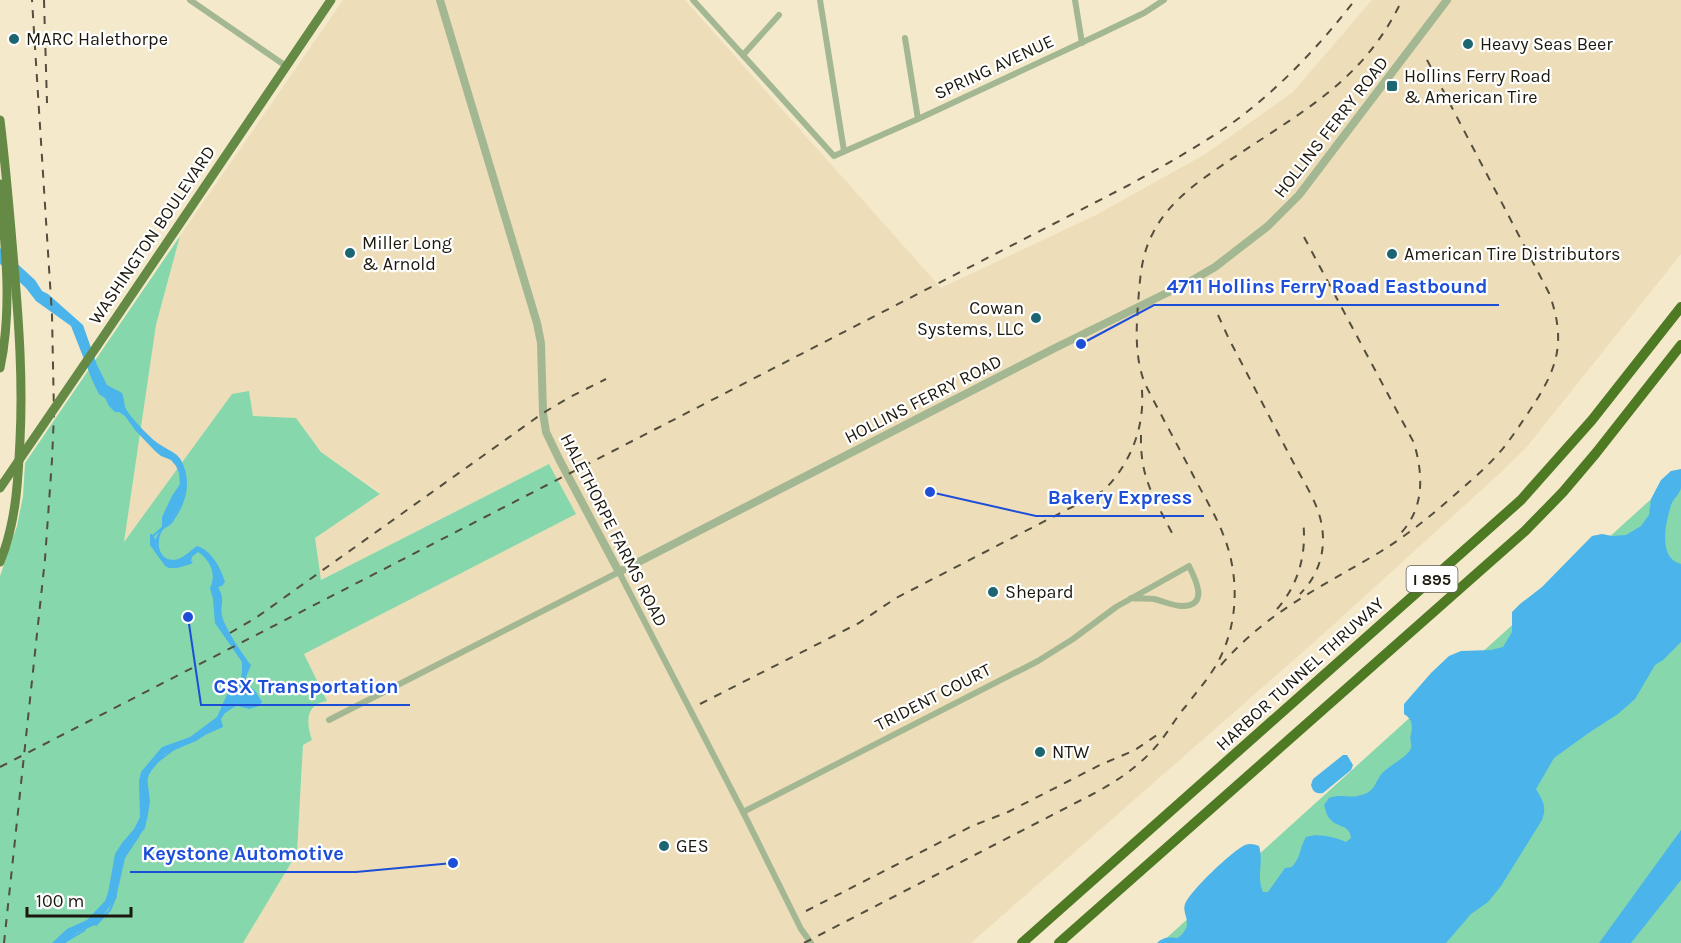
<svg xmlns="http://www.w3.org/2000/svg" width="1681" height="943" viewBox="0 0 1681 943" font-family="Karla,sans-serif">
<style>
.built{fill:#eddeb9}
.green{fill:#87d7ac}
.water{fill:#4ab4eb}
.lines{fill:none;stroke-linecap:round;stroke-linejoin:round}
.stream{stroke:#4ab4eb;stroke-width:2}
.minor{stroke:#a2b792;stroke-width:6}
.tertiary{stroke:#a2b792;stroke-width:8}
.primary{stroke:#658a45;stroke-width:9}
.motorway{stroke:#4f7a24;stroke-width:10}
.rail{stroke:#544e3e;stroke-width:2;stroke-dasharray:8 8;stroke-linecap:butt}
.primary-bridge{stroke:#658a45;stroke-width:9}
.poi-dot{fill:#1c6672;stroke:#fff;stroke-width:2}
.labels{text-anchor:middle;stroke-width:4.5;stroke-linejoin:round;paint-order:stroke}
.shield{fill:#fff;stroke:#605d56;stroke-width:1.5}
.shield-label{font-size:16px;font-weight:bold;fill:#1c180d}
.poi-label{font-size:18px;fill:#1c180d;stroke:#fff;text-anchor:start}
.street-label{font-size:18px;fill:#1c180d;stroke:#fff}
.leader{fill:none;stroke:#1d4ed8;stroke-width:2}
.callout-dot{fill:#1d4ed8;stroke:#fff;stroke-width:2}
.callout-label{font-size:20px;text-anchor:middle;font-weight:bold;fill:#1d4ed8;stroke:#fff;stroke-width:4.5;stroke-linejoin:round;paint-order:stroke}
</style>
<rect width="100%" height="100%" fill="#f5e9cb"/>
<!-- built -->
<path class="built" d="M343,0H685L941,288L1096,215L1207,153L1293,92L1372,0H1681V254L1525,449L1499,474L1321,636L971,943H243L297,853L303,745L312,740L307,721L309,714L316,705L327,701L304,654L575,514L549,464L321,580L314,538L380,493L321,452L296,418L253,416L249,391L123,543L156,325L180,236Z"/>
<!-- green -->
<g class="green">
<path d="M180,236L156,325L124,542L232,394L249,391L253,416L296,418L321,452L380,494L315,538L321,580L549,464L576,514L304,654L327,701C305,705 306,722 312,740L303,745L297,853L243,943H0V576L17,526L23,496L25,463Z"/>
<path d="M1681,472V943H1161Z"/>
</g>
<!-- water -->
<g class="water">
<path d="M0,248L35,280L42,291L48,294L83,325L97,365L107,385L122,393C124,398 124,402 125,407C128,415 151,439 159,444C166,449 176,452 181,460C191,479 188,499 176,517C174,519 174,522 171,524C167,528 164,527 161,533C155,546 161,564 178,559C186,556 191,550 197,546C211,550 221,568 225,582L222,586L218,587C227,602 218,605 223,619C227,631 243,655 251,665L246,677V682L256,692L262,702L259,706L249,709L238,706L232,707L227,710L221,719L223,727L205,735L196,741L165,754L147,776L150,802L147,820L139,837L125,858L116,898L97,924L77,933L65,943H52L67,929L87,920L105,901L108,893L115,854L122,843L134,829L140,817L139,781L141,772L162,747L190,737L217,717L229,690L238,682L241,677L242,671V662L215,623L213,599L210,588C217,574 210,560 198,552L192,557L191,561L193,562L191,564L177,568H169L165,566L150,545V534H152L155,540L162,526V517L172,496L180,484L179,473L176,466L171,460L161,456L155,451L135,430L125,416L119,412H115L109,406L105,398L99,394L93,382L71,326L36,301L26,288L0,264Z"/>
<path d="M1681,469C1681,475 1681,483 1681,488C1680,494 1673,499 1671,505C1666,522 1657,558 1681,564V642L1663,660L1655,665L1635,699L1618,714L1590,732L1554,758L1536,789C1543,801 1547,807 1542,820L1501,886L1488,902L1471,914L1446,943H1157C1163,937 1169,937 1178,938C1196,923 1181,916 1185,904C1190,891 1232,851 1245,845C1250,843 1254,844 1259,846C1264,862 1256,876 1263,892H1268L1285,868L1292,867C1302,855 1299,849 1306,837C1320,833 1333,837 1346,842L1351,838C1350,824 1337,828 1330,819C1326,815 1326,810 1324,805L1329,798C1342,793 1349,799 1361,795C1374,792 1374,785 1380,776C1386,767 1408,757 1411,748C1412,743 1409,739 1411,734C1413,725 1412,719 1404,714V704L1431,673L1449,656L1461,651L1491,650L1503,647L1512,632V612L1520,604L1542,587L1592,536L1602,534L1612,536L1626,535L1641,526L1649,515L1651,499L1661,480L1671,471Z"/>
<path d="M1343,755H1347L1353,765L1351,770L1323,793C1316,794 1313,792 1311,785L1313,779Z"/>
<path d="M1681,830V880L1631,943H1599Z"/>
</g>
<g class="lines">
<!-- stream -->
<g class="stream">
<path d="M154,540L153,536L162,528"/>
<path d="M225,712L235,705"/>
<path d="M157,762L174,749"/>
<path d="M146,782L148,774L150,771"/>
<path d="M132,843L144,828L145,823"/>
<path d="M96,925L110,910L116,896"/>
<path d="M63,943L85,930"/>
</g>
<!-- minor -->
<g class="minor">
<path d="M190,0L286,66"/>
<path d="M693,0L834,156L918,119L1098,35L1144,13L1164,0"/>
<path d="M820,0L844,151"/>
<path d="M1075,0L1082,43"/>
<path d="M905,38L918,119"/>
<path d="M743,55L779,15"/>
<path d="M329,720L619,572L743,812L801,929L811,943"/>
<path d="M743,812L1038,661L1073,639L1116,607L1189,566C1196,580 1209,606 1182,606C1173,606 1163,601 1154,599C1147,598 1138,599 1131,598"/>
</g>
<!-- tertiary -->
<path class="tertiary" d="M440,0L537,323L541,343L543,413L546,432L559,459L619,572L1053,349L1191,281L1215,267L1268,226L1299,195L1447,0"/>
<!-- primary -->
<g class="primary">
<path d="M0,120C6,169 10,217 14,266C19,324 23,382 20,440C18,482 16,523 0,562"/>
<path d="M0,184C5,245 13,307 0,368"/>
<path d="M97,346L331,0"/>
</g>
<!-- motorway -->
<g class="motorway">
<path d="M1022,943L1521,500L1592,420L1681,307"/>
<path d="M1059,943L1525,531L1563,492L1596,453L1681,345"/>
</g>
<!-- rail -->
<g class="rail">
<path d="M44,0L47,103"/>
<path d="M1304,237L1414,443C1423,474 1425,507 1401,533"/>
<path d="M1218,315L1229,339C1250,379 1271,420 1292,460C1303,481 1319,504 1322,527C1326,552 1318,576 1300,594"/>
<path d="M1141,435C1140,477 1153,496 1172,533"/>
<path d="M1277,609C1299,584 1307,553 1303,520"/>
<path d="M230,633L257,617L543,413L570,397L606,379"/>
<path d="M1221,665C1267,612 1321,587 1380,552C1411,533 1439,509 1466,485C1481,472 1496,458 1508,442C1514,434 1520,425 1526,416C1556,372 1568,345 1549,293L1426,58"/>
<path d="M700,704L859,623L896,598L1103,491C1132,463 1147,422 1141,382"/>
<path d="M0,767L1129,185C1165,165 1201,145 1235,121C1281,87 1320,45 1355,0"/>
<path d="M806,911L972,826L1008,812L1100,765L1135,750L1160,733"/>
<path d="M4,943L45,559L52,460L54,414L52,315L32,0"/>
<path d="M804,943L1091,795C1118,781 1143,764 1162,739C1170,729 1177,716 1186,706C1198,690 1211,676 1220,658C1239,620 1239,573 1223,534C1215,514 1204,496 1194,477C1178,446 1161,415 1145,384C1135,358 1136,332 1138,304C1140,279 1141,255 1153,233C1170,198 1208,175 1239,154C1308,108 1365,78 1402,0"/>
</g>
<!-- primary-bridge -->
<path class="primary-bridge" d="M0,488L97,346"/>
</g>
<!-- markers -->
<g class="poi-dot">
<circle cx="14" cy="39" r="6"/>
<circle cx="1468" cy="44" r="6"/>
<rect x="1386" y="80" width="12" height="12" rx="3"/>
<circle cx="350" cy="253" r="6"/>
<circle cx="1392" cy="254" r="6"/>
<circle cx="1036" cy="318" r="6"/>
<circle cx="993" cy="592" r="6"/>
<circle cx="1040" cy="752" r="6"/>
<circle cx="664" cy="846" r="6"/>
</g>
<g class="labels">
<!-- shield labels -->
<rect class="shield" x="1406.5" y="566" width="51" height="26" rx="4.5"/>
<g class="shield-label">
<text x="1432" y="585">I 895</text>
</g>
<!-- poi labels -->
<g class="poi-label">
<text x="26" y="45">MARC Halethorpe</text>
<text x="1480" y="50">Heavy Seas Beer</text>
<text x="1404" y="82">Hollins Ferry Road<tspan x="1404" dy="21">&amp; American Tire</tspan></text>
<text x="362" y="249">Miller Long<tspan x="362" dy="21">&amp; Arnold</tspan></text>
<text x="1404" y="260">American Tire Distributors</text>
<text x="1024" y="314" text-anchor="end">Cowan<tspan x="1024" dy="21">Systems, LLC</tspan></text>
<text x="1005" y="598">Shepard</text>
<text x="1052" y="758">NTW</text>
<text x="676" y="852">GES</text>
</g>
<!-- street labels -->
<g class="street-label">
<text transform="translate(994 67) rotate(-25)" y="6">SPRING AVENUE</text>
<text transform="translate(1331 127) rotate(-52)" y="6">HOLLINS FERRY ROAD</text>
<text transform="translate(152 235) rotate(-56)" y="6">WASHINGTON BOULEVARD</text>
<text transform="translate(923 399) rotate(-27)" y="6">HOLLINS FERRY ROAD</text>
<text transform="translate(614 530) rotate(63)" y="6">HALETHORPE FARMS ROAD</text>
<text transform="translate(1300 674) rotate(-42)" y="6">HARBOR TUNNEL THRUWAY</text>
<text transform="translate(933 697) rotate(-27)" y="6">TRIDENT COURT</text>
</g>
</g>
<!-- callouts -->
<path class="leader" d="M1081 344L1154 305H1499M930 492L1036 516H1204M188 617L201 705H410M453 863L356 872H130"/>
<g class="callout-dot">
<circle cx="1081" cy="344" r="6"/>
<circle cx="930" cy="492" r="6"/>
<circle cx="188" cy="617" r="6"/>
<circle cx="453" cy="863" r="6"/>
</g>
<g class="callout-label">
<text x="1327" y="293">4711 Hollins Ferry Road Eastbound</text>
<text x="1120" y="504">Bakery Express</text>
<text x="306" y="693">CSX Transportation</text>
<text x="243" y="860">Keystone Automotive</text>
</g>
<!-- scale -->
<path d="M27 907v9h104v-9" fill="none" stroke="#1c180d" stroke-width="3"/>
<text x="36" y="907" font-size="18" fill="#1c180d" stroke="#ffffff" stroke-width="4.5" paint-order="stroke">100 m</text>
</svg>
